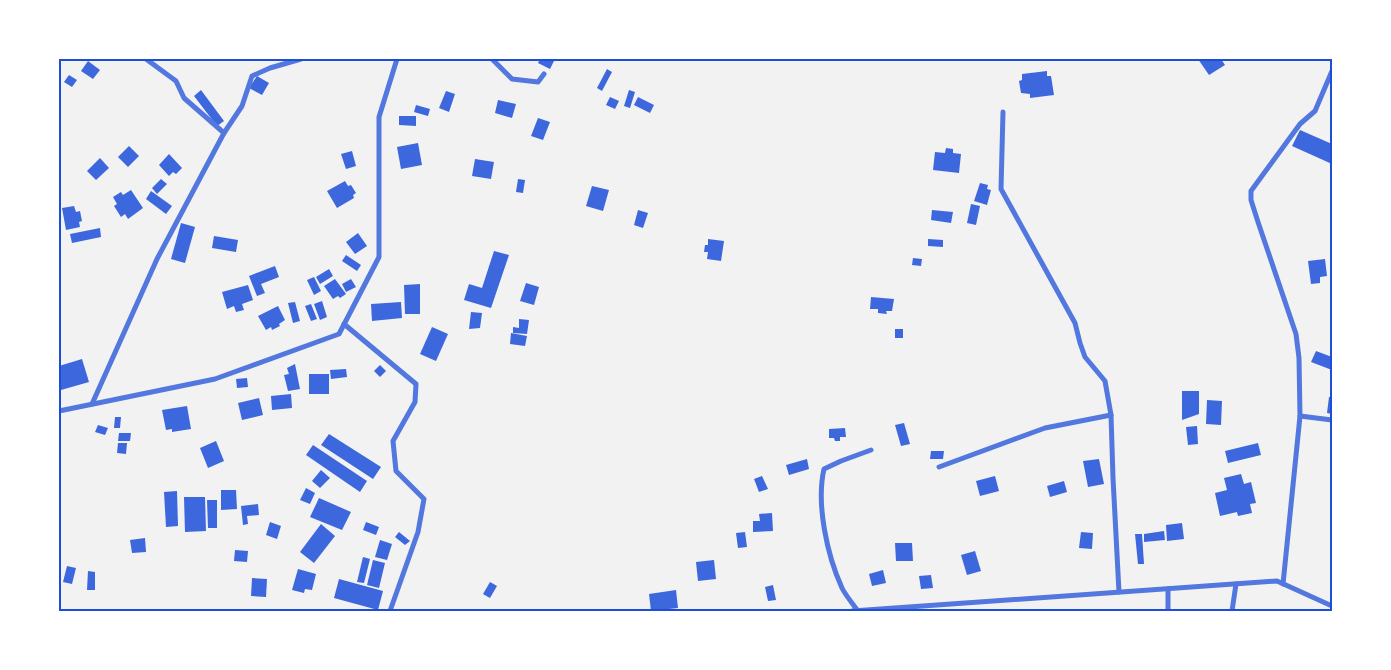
<svg xmlns="http://www.w3.org/2000/svg" width="1391" height="670" viewBox="0 0 1391 670" font-family="Jost,sans-serif">
<style>
.building{fill:#3d67dc}
.lines{fill:none;stroke-linecap:round;stroke-linejoin:round}
.minor{stroke:#5277de;stroke-width:5}
.neatline{fill:none;stroke:#1d4ed8;stroke-width:2}
</style>
<rect width="100%" height="100%" fill="#f2f2f2"/>
<!-- building -->
<g class="building">
<path d="M540,59H555L550,69L538,63Z"/>
<path d="M1198,59H1221L1225,65L1209,75Z"/>
<path d="M88,61L100,70L93,79L81,71Z"/>
<path d="M607,69L612,72L602,91L597,88Z"/>
<path d="M1047,71V76H1051L1054,95L1030,98V94L1021,93L1019,81L1022,80V74Z"/>
<path d="M69,75L77,80L72,87L64,82Z"/>
<path d="M257,76L269,83L262,95L249,88Z"/>
<path d="M201,90L224,121L217,126L194,96Z"/>
<path d="M629,90L635,92L630,108L624,106Z"/>
<path d="M446,91L455,94L449,112L439,108Z"/>
<path d="M610,97L619,101L615,109L606,105Z"/>
<path d="M638,97L654,105L650,113L634,105Z"/>
<path d="M498,100L516,104L512,118L495,113Z"/>
<path d="M416,105L430,109L428,116L414,112Z"/>
<path d="M399,116H416V126L399,125Z"/>
<path d="M538,118L550,122L543,140L531,136Z"/>
<path d="M1300,130L1332,144V164L1292,146Z"/>
<path d="M418,143L422,165L401,169L397,147Z"/>
<path d="M129,146L139,156L128,167L118,157Z"/>
<path d="M946,148L953,149V153L961,154L959,173L933,170L935,152L945,153Z"/>
<path d="M352,151L356,166L346,169L341,154Z"/>
<path d="M169,154L182,168L176,174L173,172L169,176L159,165Z"/>
<path d="M100,158L109,168L96,180L87,171Z"/>
<path d="M475,159L494,162L491,179L472,176Z"/>
<path d="M161,179L167,184L157,194L152,188Z"/>
<path d="M518,179L525,180L523,193L516,192Z"/>
<path d="M345,181L348,186L351,185L356,193L353,195L354,198L337,208L327,191Z"/>
<path d="M980,183L988,185L987,189L991,190L987,205L974,201Z"/>
<path d="M592,186L609,190L603,211L586,206Z"/>
<path d="M131,190L143,208L128,219L125,214L121,217L114,206L117,204L113,197L121,192L123,195Z"/>
<path d="M151,191L172,206L166,214L146,199Z"/>
<path d="M971,204L980,206L976,225L967,223Z"/>
<path d="M74,206L76,212L80,211L82,221L79,222L80,227L66,230L62,208Z"/>
<path d="M638,210L648,213L643,228L634,225Z"/>
<path d="M932,210L953,212L951,223L931,220Z"/>
<path d="M181,223L195,227L185,263L171,259Z"/>
<path d="M100,228L101,237L72,243L70,234Z"/>
<path d="M358,233L367,246L355,254L346,242Z"/>
<path d="M214,236L238,240L236,252L212,248Z"/>
<path d="M708,239L724,241L721,261L707,259L708,252H704L705,245H708Z"/>
<path d="M928,239L943,240V247L928,246Z"/>
<path d="M494,251L509,255L491,308L464,300L469,284L482,288Z"/>
<path d="M346,255L361,265L357,271L342,261Z"/>
<path d="M913,258L922,259L921,266L912,265Z"/>
<path d="M1325,259L1327,276L1320,277V283L1311,284L1308,261Z"/>
<path d="M275,266L279,277L261,284L265,293L257,296L249,276Z"/>
<path d="M329,269L333,276L320,284L316,277Z"/>
<path d="M314,277L321,291L314,295L307,280Z"/>
<path d="M335,279L346,294L340,298L338,296L333,299L324,286Z"/>
<path d="M351,279L356,287L346,292L342,284Z"/>
<path d="M526,283L539,287L534,305L520,301Z"/>
<path d="M420,284V314H405L404,285Z"/>
<path d="M248,285L253,300L242,304L244,310L236,312L234,306L227,309L222,292Z"/>
<path d="M871,297L894,299L892,311H886L887,314L878,313V309H870Z"/>
<path d="M322,301L327,317L320,320L314,304Z"/>
<path d="M295,302L300,321L293,323L288,303Z"/>
<path d="M401,302L402,318L372,321L371,304Z"/>
<path d="M311,304L317,319L311,321L305,306Z"/>
<path d="M278,306L285,320L279,324L280,326L272,330L271,327L266,330L258,316Z"/>
<path d="M471,312L482,313L480,328L469,329Z"/>
<path d="M519,319L529,320L527,334L513,333V327L519,328Z"/>
<path d="M432,327L448,334L436,361L420,354Z"/>
<rect x="895" y="329" width="8" height="9"/>
<path d="M511,333L527,336L525,346L510,344Z"/>
<path d="M1316,351L1332,357V370L1311,362Z"/>
<path d="M82,359L89,382L61,390L59,383V366Z"/>
<path d="M295,364L300,389L288,391L284,375L289,374L287,368Z"/>
<path d="M380,365L386,371L380,377L374,371Z"/>
<path d="M346,369L347,377L331,379L330,370Z"/>
<rect x="309" y="374" width="20" height="20"/>
<path d="M247,378L248,387L237,388L236,379Z"/>
<path d="M1182,391H1199V414L1182,420Z"/>
<path d="M291,394L292,408L272,410L271,396Z"/>
<path d="M1329,397H1332V414L1327,413Z"/>
<path d="M259,398L263,415L242,420L238,403Z"/>
<path d="M1207,400L1222,401L1221,425L1206,424Z"/>
<path d="M187,406L191,429L172,432V429L166,430L162,410Z"/>
<path d="M115,417H121L120,428H114Z"/>
<path d="M904,423L910,444L901,446L895,425Z"/>
<path d="M98,425L108,428L105,435L95,432Z"/>
<path d="M1197,426L1198,444L1188,445L1186,427Z"/>
<path d="M845,428L846,437H840V441H835L834,438H829V429Z"/>
<path d="M119,433H131L130,441H118Z"/>
<path d="M329,434L381,467L373,479L321,445Z"/>
<path d="M216,441L224,461L208,468L200,448Z"/>
<path d="M118,443H127L126,454L117,453Z"/>
<path d="M1258,443L1261,455L1228,463L1225,451Z"/>
<path d="M313,445L367,481L360,492L306,455Z"/>
<path d="M931,451H944L943,459H930Z"/>
<path d="M807,459L809,469L789,475L786,465Z"/>
<path d="M1099,459L1104,484L1088,487L1083,461Z"/>
<path d="M321,470L330,478L320,488L312,481Z"/>
<path d="M1241,474L1244,484L1251,482L1256,503L1250,504L1252,513L1238,516L1237,512L1220,516L1215,493L1227,490L1224,478Z"/>
<path d="M762,476L768,489L759,492L754,479Z"/>
<path d="M995,476L999,491L980,496L976,481Z"/>
<path d="M1064,481L1067,492L1050,497L1047,486Z"/>
<path d="M306,488L315,493L310,504L300,500Z"/>
<path d="M221,490H236L237,509L221,510Z"/>
<path d="M177,491L178,526L166,527L164,492Z"/>
<path d="M184,497H205L206,531L185,532Z"/>
<path d="M319,498L351,512L342,530L310,517Z"/>
<path d="M207,500H217V528H208Z"/>
<path d="M258,504L259,515L247,516L248,524L243,525L241,506Z"/>
<path d="M772,513L773,531L753,532V521H760L759,514Z"/>
<path d="M270,522L281,526L277,539L266,535Z"/>
<path d="M366,522L379,527L376,535L363,530Z"/>
<path d="M1182,523L1184,539L1167,541L1166,525Z"/>
<path d="M321,524L335,536L314,563L300,552Z"/>
<path d="M1164,531L1165,540L1144,542V534Z"/>
<path d="M399,532L410,541L405,545L395,537Z"/>
<path d="M745,532L747,547L738,548L736,533Z"/>
<path d="M1081,532L1093,533L1092,549L1079,548Z"/>
<path d="M1135,534H1142L1144,564H1138Z"/>
<path d="M145,538L146,552L132,553L130,540Z"/>
<path d="M380,540L392,544L387,560L375,557Z"/>
<path d="M895,543H912L913,561H896Z"/>
<path d="M235,550L248,551L247,562L234,561Z"/>
<path d="M975,551L981,571L967,575L961,555Z"/>
<path d="M363,557L370,559L364,583L357,582Z"/>
<path d="M373,560L385,563L379,588L367,585Z"/>
<path d="M714,560L716,579L698,581L696,562Z"/>
<path d="M67,566L76,568L72,584L63,582Z"/>
<path d="M298,569L316,574L312,590L305,589L304,593L292,590Z"/>
<path d="M883,570L886,583L872,586L869,574Z"/>
<path d="M88,571L95,572V590H87Z"/>
<path d="M931,575L933,588L921,589L919,576Z"/>
<path d="M252,578L267,579L266,597L251,596Z"/>
<path d="M339,579L383,591L378,610L334,598Z"/>
<path d="M490,582L497,586L490,598L483,594Z"/>
<path d="M773,585L776,600L768,601L765,587Z"/>
<path d="M676,590L678,608L651,611L649,594Z"/>
</g>
<g class="lines">
<!-- minor -->
<g class="minor">
<path d="M492,59L512,79L538,82L544,74"/>
<path d="M1003,112L1001,189L1075,323L1080,343L1085,357L1105,381L1111,415L1113,478L1119,592"/>
<path d="M224,133L242,106L252,76L270,68L301,59"/>
<path d="M344,324L416,384L415,402L393,441L396,471L424,499L418,532L390,611"/>
<path d="M92,404L157,259L224,133L184,98L176,81L146,59"/>
<path d="M59,411L215,379L339,334L379,257V117L397,59"/>
<path d="M1300,416L1332,420"/>
<path d="M939,467L1045,428L1111,415"/>
<path d="M1283,584L1300,416L1299,358L1296,334L1258,222L1251,200V191L1300,124L1315,111L1332,71"/>
<path d="M1168,589V611"/>
<path d="M852,611L1277,581L1332,606"/>
<path d="M858,611C853,604 846,596 842,588C827,555 816,504 824,469L841,461L871,450"/>
<path d="M1232,611L1236,584"/>
</g>
</g>
<!-- border -->
<rect width="1391" height="670" fill="none" stroke="#ffffff" stroke-width="120"/>
<rect x="60" y="60" width="1271" height="550" class="neatline"/>
</svg>
